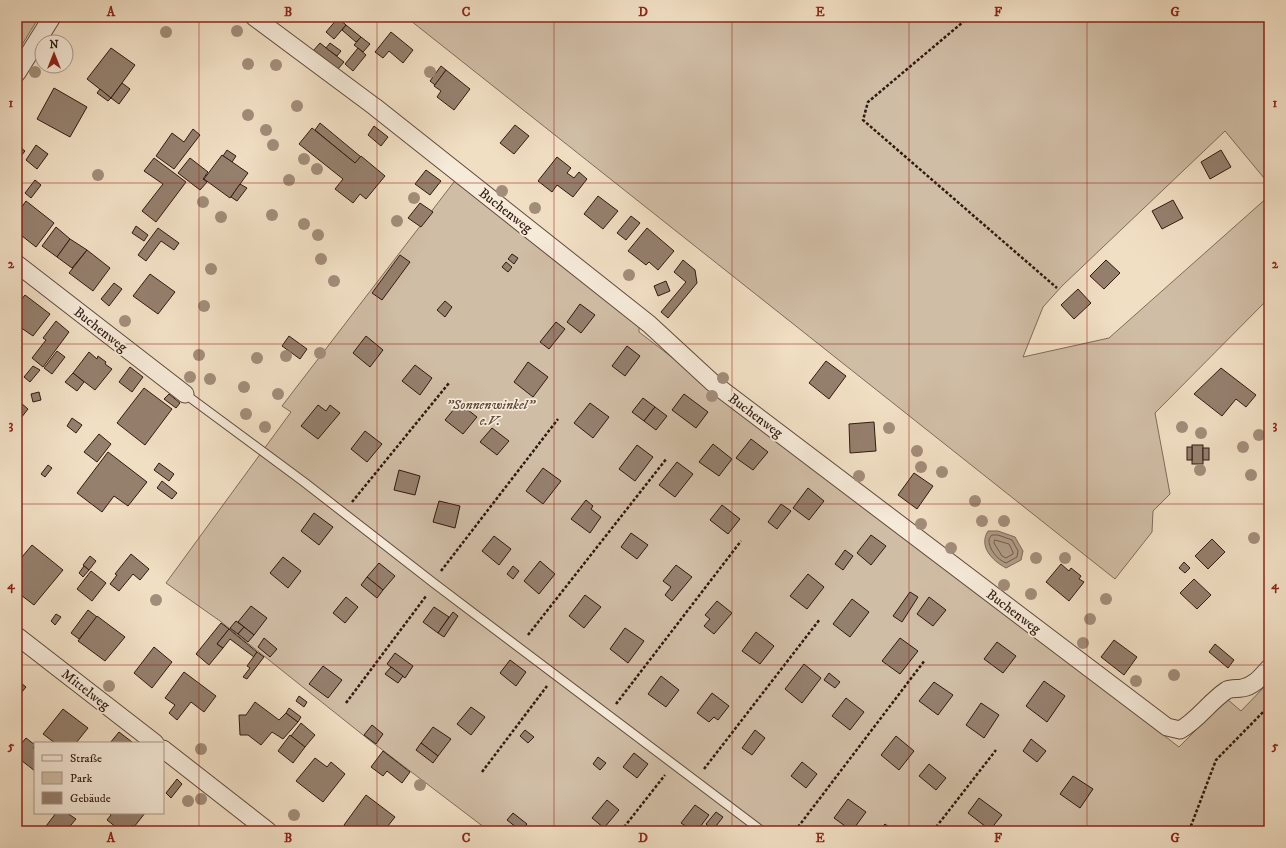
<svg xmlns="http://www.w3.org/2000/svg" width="1286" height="848" viewBox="0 0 1286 848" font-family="'IM FELL DW Pica',serif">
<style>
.green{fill:#d0bda5;stroke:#806b5a}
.water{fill:#b09c87;stroke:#7d6857}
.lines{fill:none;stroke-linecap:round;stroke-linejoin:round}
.shore{stroke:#705a4c;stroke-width:1}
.building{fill:#95806e;stroke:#311910}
.service-casing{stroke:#614a3d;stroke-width:10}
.minor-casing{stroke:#614a3d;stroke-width:19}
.path{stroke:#311910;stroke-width:2.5;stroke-dasharray:3 2;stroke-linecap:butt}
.service{stroke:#f6ead9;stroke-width:8}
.minor{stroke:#f6ead9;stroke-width:17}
.tree{fill:#a28d7a}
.grid{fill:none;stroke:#8f2418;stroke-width:1;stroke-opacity:0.55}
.labels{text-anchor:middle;stroke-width:3.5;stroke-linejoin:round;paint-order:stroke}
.street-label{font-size:14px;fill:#311910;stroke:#f6ead9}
.park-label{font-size:14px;font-style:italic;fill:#614a3d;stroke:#f6ead9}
.neatline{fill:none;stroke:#8f2418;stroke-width:1.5}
.grid-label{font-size:13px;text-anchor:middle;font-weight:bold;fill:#8f2418}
</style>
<rect width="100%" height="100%" fill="#f1dfc4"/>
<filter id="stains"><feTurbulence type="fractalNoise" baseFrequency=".005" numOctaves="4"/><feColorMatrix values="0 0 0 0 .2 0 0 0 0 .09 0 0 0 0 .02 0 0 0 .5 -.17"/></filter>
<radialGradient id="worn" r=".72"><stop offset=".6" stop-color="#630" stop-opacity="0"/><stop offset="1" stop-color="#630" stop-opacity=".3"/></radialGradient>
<!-- green -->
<g class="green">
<path d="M17,17H39L17,53Z"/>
<path d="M406,17H1269V184L1225,131L1062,286L1043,307L1023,357L1109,338L1269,196V298L1155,413L1170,494L1153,511L1152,532L1115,579Z"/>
<path d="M457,178L639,319V332L1179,747L1227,699L1241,711L1269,682V831H489L368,739L220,621L166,583L291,412L282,406Z"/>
</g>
<!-- water -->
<path class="water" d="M988,531H998L1015,537L1023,551L1021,560L1006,568C993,561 978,547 988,531Z"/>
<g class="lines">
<!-- shore -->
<g class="shore">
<path d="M992,535H998L1012,540L1018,551L1017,557L1006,563C998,560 988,549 989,539Z"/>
<path d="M995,540L1009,544L1013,552V554L1006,558L1002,556L994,543Z"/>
</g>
</g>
<!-- building -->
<g class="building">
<path d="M338,18L346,25L334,39L326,32Z"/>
<path d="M346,25L361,37L356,42L342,30Z"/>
<path d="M391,32L413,50L403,63L389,51L383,58L375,52Z"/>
<path d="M361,37L370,44L363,52L354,45Z"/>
<path d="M320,43L344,62L337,70L313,51Z"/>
<path d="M330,43L341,51L337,56L326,48Z"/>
<path d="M111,48L135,65L111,98L87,79Z"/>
<path d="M358,48L366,55L353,71L345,64Z"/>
<path d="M441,66L446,70L435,85L430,81Z"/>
<path d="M446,70L470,89L454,110L437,97L441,91L434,86Z"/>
<path d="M122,83L130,89L119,104L111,98Z"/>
<path d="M54,88L87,107L70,137L37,119Z"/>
<path d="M100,89L111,98L108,101L97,93Z"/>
<path d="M320,123L361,157L355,163L315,130Z"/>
<path d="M515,125L529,136L514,154L500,143Z"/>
<path d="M374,126L388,137L381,146L368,135Z"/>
<path d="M312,128L355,163L361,156L385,176L366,199L360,194L353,203L335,189L343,179L299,144Z"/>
<path d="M193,129L200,135L174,169L156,156L172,133L184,142Z"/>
<path d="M17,145L25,151L17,161Z"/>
<path d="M36,145L48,154L37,169L26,160Z"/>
<path d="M227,150L236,156L232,162L223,156Z"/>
<path d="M1221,150L1231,167L1210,179L1201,162Z"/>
<path d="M222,155L248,173L230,198L204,179Z"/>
<path d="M557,157L571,168L567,173L574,178L579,172L587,179L573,197L557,185L552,192L538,181Z"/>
<path d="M154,158L186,182L156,222L142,211L163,184L144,171Z"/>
<path d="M190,158L208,172L203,179L207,182L200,190L178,173Z"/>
<path d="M426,170L441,181L430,195L415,184Z"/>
<path d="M35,180L41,185L31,198L25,193Z"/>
<path d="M240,184L247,188L237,201L231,197Z"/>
<path d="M598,196L618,211L603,229L584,214Z"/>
<path d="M1173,200L1183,218L1162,229L1152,211Z"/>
<path d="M26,201L54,223L36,247L17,232V214Z"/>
<path d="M420,203L433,212L421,227L408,218Z"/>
<path d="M631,216L640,223L626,240L617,233Z"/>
<path d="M136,226L148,235L144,241L132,233Z"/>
<path d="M56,227L70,239L57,257L42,246Z"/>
<path d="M158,228L179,243L174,250L161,241L146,261L138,255Z"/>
<path d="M647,228L674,251L658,270L649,262L646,265L628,251Z"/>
<path d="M70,239L87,250L72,268L57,257Z"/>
<path d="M87,250L110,268L93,291L69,273Z"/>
<path d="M512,254L518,258L514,264L508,259Z"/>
<path d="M400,255L410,262L382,300L372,293Z"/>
<path d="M683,260L695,270L697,283L668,318L661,312L686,282L674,272Z"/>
<path d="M1106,260L1120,273L1104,289L1090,276Z"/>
<path d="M506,262L512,267L508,272L502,267Z"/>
<path d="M150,274L175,292L158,314L133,296Z"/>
<path d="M666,281L670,291L658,296L654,286Z"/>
<path d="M114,283L122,289L109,306L101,299Z"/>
<path d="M1078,289L1091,303L1074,319L1061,305Z"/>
<path d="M25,295L50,314L33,336L17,325V305Z"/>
<path d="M445,301L452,307L445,317L437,310Z"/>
<path d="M580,304L595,315L581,333L567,322Z"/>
<path d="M56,321L69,332L43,367L32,358L46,340L43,338Z"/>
<path d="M556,322L565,329L549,349L540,342Z"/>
<path d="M289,336L307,349L300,359L282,346Z"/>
<path d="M366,336L383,350L370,367L353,353Z"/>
<path d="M627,346L640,356L625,376L612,366Z"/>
<path d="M57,351L65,357L52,374L44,368Z"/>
<path d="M89,352L97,359L98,356L106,362L105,364L112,369L95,390L73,373Z"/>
<path d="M826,361L846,376L829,399L809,383Z"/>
<path d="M528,362L548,377L533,397L514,382Z"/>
<path d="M415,365L432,378L420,395L402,381Z"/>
<path d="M33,366L40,370L30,382L24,377Z"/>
<path d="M130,367L143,377L132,392L119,382Z"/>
<path d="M1221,368L1256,395L1246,407L1236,399L1222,416L1194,394Z"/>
<path d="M73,373L84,382L77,391L65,382Z"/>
<path d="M144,388L172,409L145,445L117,423Z"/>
<path d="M39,392L41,400L33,402L31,394Z"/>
<path d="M169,394L180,403L176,408L164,399Z"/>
<path d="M684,394L708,412L696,428L672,410Z"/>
<path d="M643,398L655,407L644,421L632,412Z"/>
<path d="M21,403L28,409L21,418L17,415V407Z"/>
<path d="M459,403L477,417L463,434L445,420Z"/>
<path d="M590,403L609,417L593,438L574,423Z"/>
<path d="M318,405L326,411L330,405L340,413L318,439L301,426Z"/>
<path d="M655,407L667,416L656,430L644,421Z"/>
<path d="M72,418L82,425L76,433L67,426Z"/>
<path d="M874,422L876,451L850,453L849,424Z"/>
<path d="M492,428L509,441L497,455L480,442Z"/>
<path d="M365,431L382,444L367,462L351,449Z"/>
<path d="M99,434L111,444L97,462L84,452Z"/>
<path d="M751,439L768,452L753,470L736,458Z"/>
<path d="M713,444L732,459L719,476L699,462Z"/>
<path d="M637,445L653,457L635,481L619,469Z"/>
<rect x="1192" y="445" width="11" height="19"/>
<rect x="1187" y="447" width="5" height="13"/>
<rect x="1203" y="448" width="6" height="12"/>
<path d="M108,452L147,482L128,506L114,496L102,512L77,493Z"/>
<path d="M677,462L693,474L675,497L659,485Z"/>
<path d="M159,463L174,474L169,481L154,470Z"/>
<path d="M48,465L52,468L45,477L41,474Z"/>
<path d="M543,468L561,481L543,504L526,491Z"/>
<path d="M399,470L420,476L415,495L394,490Z"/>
<path d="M914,473L933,486L917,509L898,495Z"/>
<path d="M162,481L177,493L172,499L157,488Z"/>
<path d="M808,488L824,501L809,520L793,508Z"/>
<path d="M586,500L593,506L591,509L601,517L590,533L571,519Z"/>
<path d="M439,501L460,506L455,528L433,522Z"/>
<path d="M781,504L791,511L777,529L768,522Z"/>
<path d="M722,505L740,519L728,534L710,520Z"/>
<path d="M314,513L333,527L319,545L301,531Z"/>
<path d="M631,533L648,545L637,559L621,547Z"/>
<path d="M871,535L886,546L871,565L857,553Z"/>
<path d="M494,536L511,549L499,565L482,551Z"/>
<path d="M1212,539L1225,552L1208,569L1195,556Z"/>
<path d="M32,545L63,570L34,605L17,592V563Z"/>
<path d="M845,550L853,556L843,570L835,564Z"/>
<path d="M131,554L149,569L140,580L133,574L119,591L110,584L117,575L115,574Z"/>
<path d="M90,556L96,561L89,570L83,565Z"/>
<path d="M283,557L301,571L288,588L270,573Z"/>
<path d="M540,561L555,574L539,594L524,581Z"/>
<path d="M1184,562L1190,568L1185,573L1179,568Z"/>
<path d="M379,563L395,576L383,590L367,577Z"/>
<path d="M1061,564L1069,571L1071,568L1081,576L1079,579L1084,582L1069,601L1046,582Z"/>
<path d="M676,565L692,577L672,601L665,595L671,587L663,581Z"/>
<path d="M84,566L89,570L83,577L79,573Z"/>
<path d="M513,566L519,571L513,579L507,574Z"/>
<path d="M91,571L106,583L92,601L77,589Z"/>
<path d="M808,574L824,587L807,609L790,596Z"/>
<path d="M367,577L383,590L377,598L361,585Z"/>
<path d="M1194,579L1211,595L1197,609L1180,593Z"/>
<path d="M910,592L918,597L902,622L893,616Z"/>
<path d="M585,595L601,607L584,628L569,616Z"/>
<path d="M346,597L358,607L345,623L333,613Z"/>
<path d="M929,597L946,610L933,626L917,614Z"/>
<path d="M852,599L869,612L850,637L833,624Z"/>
<path d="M717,601L732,613L714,634L704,626L710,619L705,615Z"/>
<path d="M251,606L267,618L254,635L238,622Z"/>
<path d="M434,607L449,617L438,633L423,622Z"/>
<path d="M88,610L97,617L79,639L71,633Z"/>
<path d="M453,612L458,616L444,637L438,633Z"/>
<path d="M56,614L61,617L55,625L51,621Z"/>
<path d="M97,616L125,637L105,661L78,641Z"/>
<path d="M236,621L244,627L238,634L230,628Z"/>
<path d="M221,623L229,629L217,644L223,648L209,665L196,654Z"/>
<path d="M244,627L254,635L248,642L238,634Z"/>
<path d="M625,628L644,641L628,663L610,649Z"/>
<path d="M229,629L257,652L254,657L230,639L223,648L217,644Z"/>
<path d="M756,632L774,646L760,664L742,651Z"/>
<path d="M264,638L277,649L270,657L258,647Z"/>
<path d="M900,638L918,651L900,674L882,661Z"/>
<path d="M1114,640L1137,657L1124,675L1101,657Z"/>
<path d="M997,642L1016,656L1003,673L984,659Z"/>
<path d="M1215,644L1234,660L1228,668L1209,652Z"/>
<path d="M154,647L172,662L152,688L134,673Z"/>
<path d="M257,652L264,657L247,679L243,677L250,668L247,666Z"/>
<path d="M395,653L413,666L405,678L387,664Z"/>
<path d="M510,660L526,672L516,686L500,673Z"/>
<path d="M804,664L821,678L802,703L785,689Z"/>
<path d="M323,666L342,680L328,698L309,684Z"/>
<path d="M391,667L403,676L398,683L385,674Z"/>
<path d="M184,672L216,696L204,712L191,702L177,720L169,713L175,705L165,698Z"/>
<path d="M829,673L840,682L835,688L824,680Z"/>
<path d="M661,676L679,690L666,707L648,694Z"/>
<path d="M17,680L26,687L17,698Z"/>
<path d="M1044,681L1065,696L1047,722L1026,706Z"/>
<path d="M934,682L953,695L938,715L919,701Z"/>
<path d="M712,693L729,706L718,720L714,717L709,722L697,713Z"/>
<path d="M299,696L307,702L304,707L296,701Z"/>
<path d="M846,698L864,712L850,730L832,716Z"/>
<path d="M255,702L279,720L286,713L298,722L283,739L272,732L261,745L248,735H240L239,715H246Z"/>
<path d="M981,703L999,715L984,738L966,725Z"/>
<path d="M471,707L485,717L471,735L457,724Z"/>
<path d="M289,708L301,717L298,722L286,713Z"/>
<path d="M63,709L88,728L76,743H55L43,734Z"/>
<path d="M301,723L315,735L305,747L291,736Z"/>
<path d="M372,725L383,734L376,744L364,735Z"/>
<path d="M433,727L451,739L438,756L421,743Z"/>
<path d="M525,730L534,737L528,743L520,736Z"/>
<path d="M755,730L765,738L752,755L742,748Z"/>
<path d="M119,732L132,742L131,743H110Z"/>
<path d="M290,735L305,747L293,763L278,751Z"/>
<path d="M896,736L914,751L899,770L881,755Z"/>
<path d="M26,738L35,745L33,748L35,749V771L17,757V749Z"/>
<path d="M1031,739L1046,751L1037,762L1023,751Z"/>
<path d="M421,743L438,756L433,763L416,750Z"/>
<path d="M383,751L410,772L402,783L387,771L383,776L371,767Z"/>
<path d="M634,753L648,764L637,778L623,767Z"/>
<path d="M598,757L606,763L600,770L593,764Z"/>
<path d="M315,758L327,767L331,762L345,774L323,802L296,781Z"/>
<path d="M802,762L817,774L806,788L791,776Z"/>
<path d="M929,764L946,778L936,790L919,776Z"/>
<path d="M1073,776L1093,789L1080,808L1060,794Z"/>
<path d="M177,779L182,784L171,798L166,793Z"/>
<path d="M366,795L395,817L384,831H352L344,825Z"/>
<path d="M979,798L1002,815L990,830L968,813Z"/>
<path d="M848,799L866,812L852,831L834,818Z"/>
<path d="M607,800L619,810L604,828L592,818Z"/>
<path d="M695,805L709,815L697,831H693L681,823Z"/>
<path d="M716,812L723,817L713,830L706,824Z"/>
<path d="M56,813H67L76,819L66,831H45L43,830Z"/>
<path d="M109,813H145L134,827L133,825L128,831H121L107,820L111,815Z"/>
<path d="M513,813L527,824L521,831L507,820Z"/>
<path d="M885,824L894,831H879Z"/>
</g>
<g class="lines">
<!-- service casing -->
<g class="service-casing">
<path id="service" d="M185,394L304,482L435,584L762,831"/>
</g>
<!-- minor casing -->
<g class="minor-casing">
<g id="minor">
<path d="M254,17L375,107L649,324L713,383L1167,727L1180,730C1198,720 1209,702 1227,690C1232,688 1237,689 1242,688C1254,686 1261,677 1269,668"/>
<path d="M17,73L52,17"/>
<path d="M17,264L185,394"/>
<path d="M17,636L155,743"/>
<path d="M163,749L268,831"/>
</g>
</g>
<!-- path -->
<g class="path">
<path d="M969,17L868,102L863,120L1057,288"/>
<path d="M352,502L449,383"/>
<path d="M441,571L558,419"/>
<path d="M528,635L667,458"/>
<path d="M346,703L426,596"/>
<path d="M616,704L741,541"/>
<path d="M704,769L820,619"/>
<path d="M482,772L547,686"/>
<path d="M621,831L665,775"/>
<path d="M795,831L925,660"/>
<path d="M933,831L996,750"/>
<path d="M1189,831L1216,760L1269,706"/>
</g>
<!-- service -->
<use href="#service" class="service"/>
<!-- minor -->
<use href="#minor" class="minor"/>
</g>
<!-- trees -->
<g class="tree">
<circle cx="237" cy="31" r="6"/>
<circle cx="166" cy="32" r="6"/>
<circle cx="248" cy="64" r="6"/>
<circle cx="276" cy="65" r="6"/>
<circle cx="35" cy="72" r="6"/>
<circle cx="430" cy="72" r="6"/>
<circle cx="297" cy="106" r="6"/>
<circle cx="248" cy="115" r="6"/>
<circle cx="266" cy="130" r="6"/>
<circle cx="273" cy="145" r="6"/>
<circle cx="304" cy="159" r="6"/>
<circle cx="317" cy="169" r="6"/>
<circle cx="98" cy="175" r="6"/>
<circle cx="289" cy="180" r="6"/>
<circle cx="502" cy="191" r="6"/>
<circle cx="414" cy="198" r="6"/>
<circle cx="203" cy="202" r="6"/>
<circle cx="535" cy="208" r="6"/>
<circle cx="272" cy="215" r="6"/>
<circle cx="221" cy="217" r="6"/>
<circle cx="397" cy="221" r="6"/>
<circle cx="304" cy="224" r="6"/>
<circle cx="318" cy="235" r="6"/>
<circle cx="321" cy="259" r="6"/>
<circle cx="211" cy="269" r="6"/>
<circle cx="629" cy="275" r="6"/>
<circle cx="334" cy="281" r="6"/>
<circle cx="204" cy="306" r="6"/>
<circle cx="125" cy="321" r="6"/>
<circle cx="320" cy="353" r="6"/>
<circle cx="199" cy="355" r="6"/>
<circle cx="286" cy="356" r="6"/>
<circle cx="257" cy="358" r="6"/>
<circle cx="190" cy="377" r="6"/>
<circle cx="723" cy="378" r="6"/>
<circle cx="210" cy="379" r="6"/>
<circle cx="244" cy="387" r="6"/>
<circle cx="278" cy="394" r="6"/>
<circle cx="712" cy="396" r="6"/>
<circle cx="246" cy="414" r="6"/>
<circle cx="265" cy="427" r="6"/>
<circle cx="1182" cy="427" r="6"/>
<circle cx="889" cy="428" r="6"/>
<circle cx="1201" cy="433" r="6"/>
<circle cx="1259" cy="435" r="6"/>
<circle cx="1243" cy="447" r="6"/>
<circle cx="917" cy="451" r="6"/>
<circle cx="921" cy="467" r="6"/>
<circle cx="1200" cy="470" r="6"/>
<circle cx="942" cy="472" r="6"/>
<circle cx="1251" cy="475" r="6"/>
<circle cx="859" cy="476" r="6"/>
<circle cx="975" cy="501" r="6"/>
<circle cx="982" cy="521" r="6"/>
<circle cx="1004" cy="521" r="6"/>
<circle cx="921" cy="524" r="6"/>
<circle cx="1254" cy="538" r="6"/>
<circle cx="951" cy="548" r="6"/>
<circle cx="1036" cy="558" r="6"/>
<circle cx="1065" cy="558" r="6"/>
<circle cx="1004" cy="585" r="6"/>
<circle cx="1031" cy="594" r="6"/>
<circle cx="1106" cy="599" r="6"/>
<circle cx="156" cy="600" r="6"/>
<circle cx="1090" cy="619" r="6"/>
<circle cx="1083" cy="643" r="6"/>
<circle cx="1174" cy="675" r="6"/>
<circle cx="1136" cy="681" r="6"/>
<circle cx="109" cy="686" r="6"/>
<circle cx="201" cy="749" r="6"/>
<circle cx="420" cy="785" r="6"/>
<circle cx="201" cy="799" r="6"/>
<circle cx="188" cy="801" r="6"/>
<circle cx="294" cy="815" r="6"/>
</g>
<!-- grid -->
<path class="grid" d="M199,17V831M377,17V831M554,17V831M732,17V831M909,17V831M1087,17V831M17,183H1269M17,344H1269M17,504H1269M17,665H1269"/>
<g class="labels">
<!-- street labels -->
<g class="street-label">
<text transform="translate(506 210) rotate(38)" y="5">Buchenweg</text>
<text transform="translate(101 329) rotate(38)" y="5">Buchenweg</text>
<text transform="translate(756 415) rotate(37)" y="5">Buchenweg</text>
<text transform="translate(1014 611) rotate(37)" y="5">Buchenweg</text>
<text transform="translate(86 689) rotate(38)" y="5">Mittelweg</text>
</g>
<!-- park labels -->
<g class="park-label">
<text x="490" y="409">"Sonnenwinkel"<tspan x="490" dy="16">e.V.</tspan></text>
</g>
</g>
<!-- margin -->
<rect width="1286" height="848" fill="none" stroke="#f1dfc4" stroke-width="44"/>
<!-- legend -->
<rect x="34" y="742" width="130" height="72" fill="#f6ead9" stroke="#a79689"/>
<rect x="42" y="755" width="20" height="6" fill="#f6ead9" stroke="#a79689"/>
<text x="70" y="762" font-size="12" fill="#311910">Straße</text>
<rect x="42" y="772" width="20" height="12" fill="#d0bda5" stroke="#a79689"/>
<text x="70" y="782" font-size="12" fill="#311910">Park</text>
<rect x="42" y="792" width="20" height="12" fill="#95806e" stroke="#a79689"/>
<text x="70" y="802" font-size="12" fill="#311910">Gebäude</text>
<!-- north arrow -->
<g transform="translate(54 54)"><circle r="19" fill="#f6ead9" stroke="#a79689"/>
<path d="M0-3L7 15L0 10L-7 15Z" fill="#8f2418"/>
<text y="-6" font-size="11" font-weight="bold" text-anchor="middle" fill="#311910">N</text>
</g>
<rect x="22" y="22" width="1242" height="804" class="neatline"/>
<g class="grid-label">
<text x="111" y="16">A</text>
<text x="288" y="16">B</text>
<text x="466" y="16">C</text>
<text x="643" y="16">D</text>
<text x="820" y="16">E</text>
<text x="998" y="16">F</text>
<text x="1175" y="16">G</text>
<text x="11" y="107">1</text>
<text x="1275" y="107">1</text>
<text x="11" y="268">2</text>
<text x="1275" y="268">2</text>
<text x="11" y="429">3</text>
<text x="1275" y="429">3</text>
<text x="11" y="589">4</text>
<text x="1275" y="589">4</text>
<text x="11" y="750">5</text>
<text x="1275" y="750">5</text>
<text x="111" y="842">A</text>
<text x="288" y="842">B</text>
<text x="466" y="842">C</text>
<text x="643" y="842">D</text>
<text x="820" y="842">E</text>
<text x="998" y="842">F</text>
<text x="1175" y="842">G</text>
</g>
<rect width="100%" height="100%" filter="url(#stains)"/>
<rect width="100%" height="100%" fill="url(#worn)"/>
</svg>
